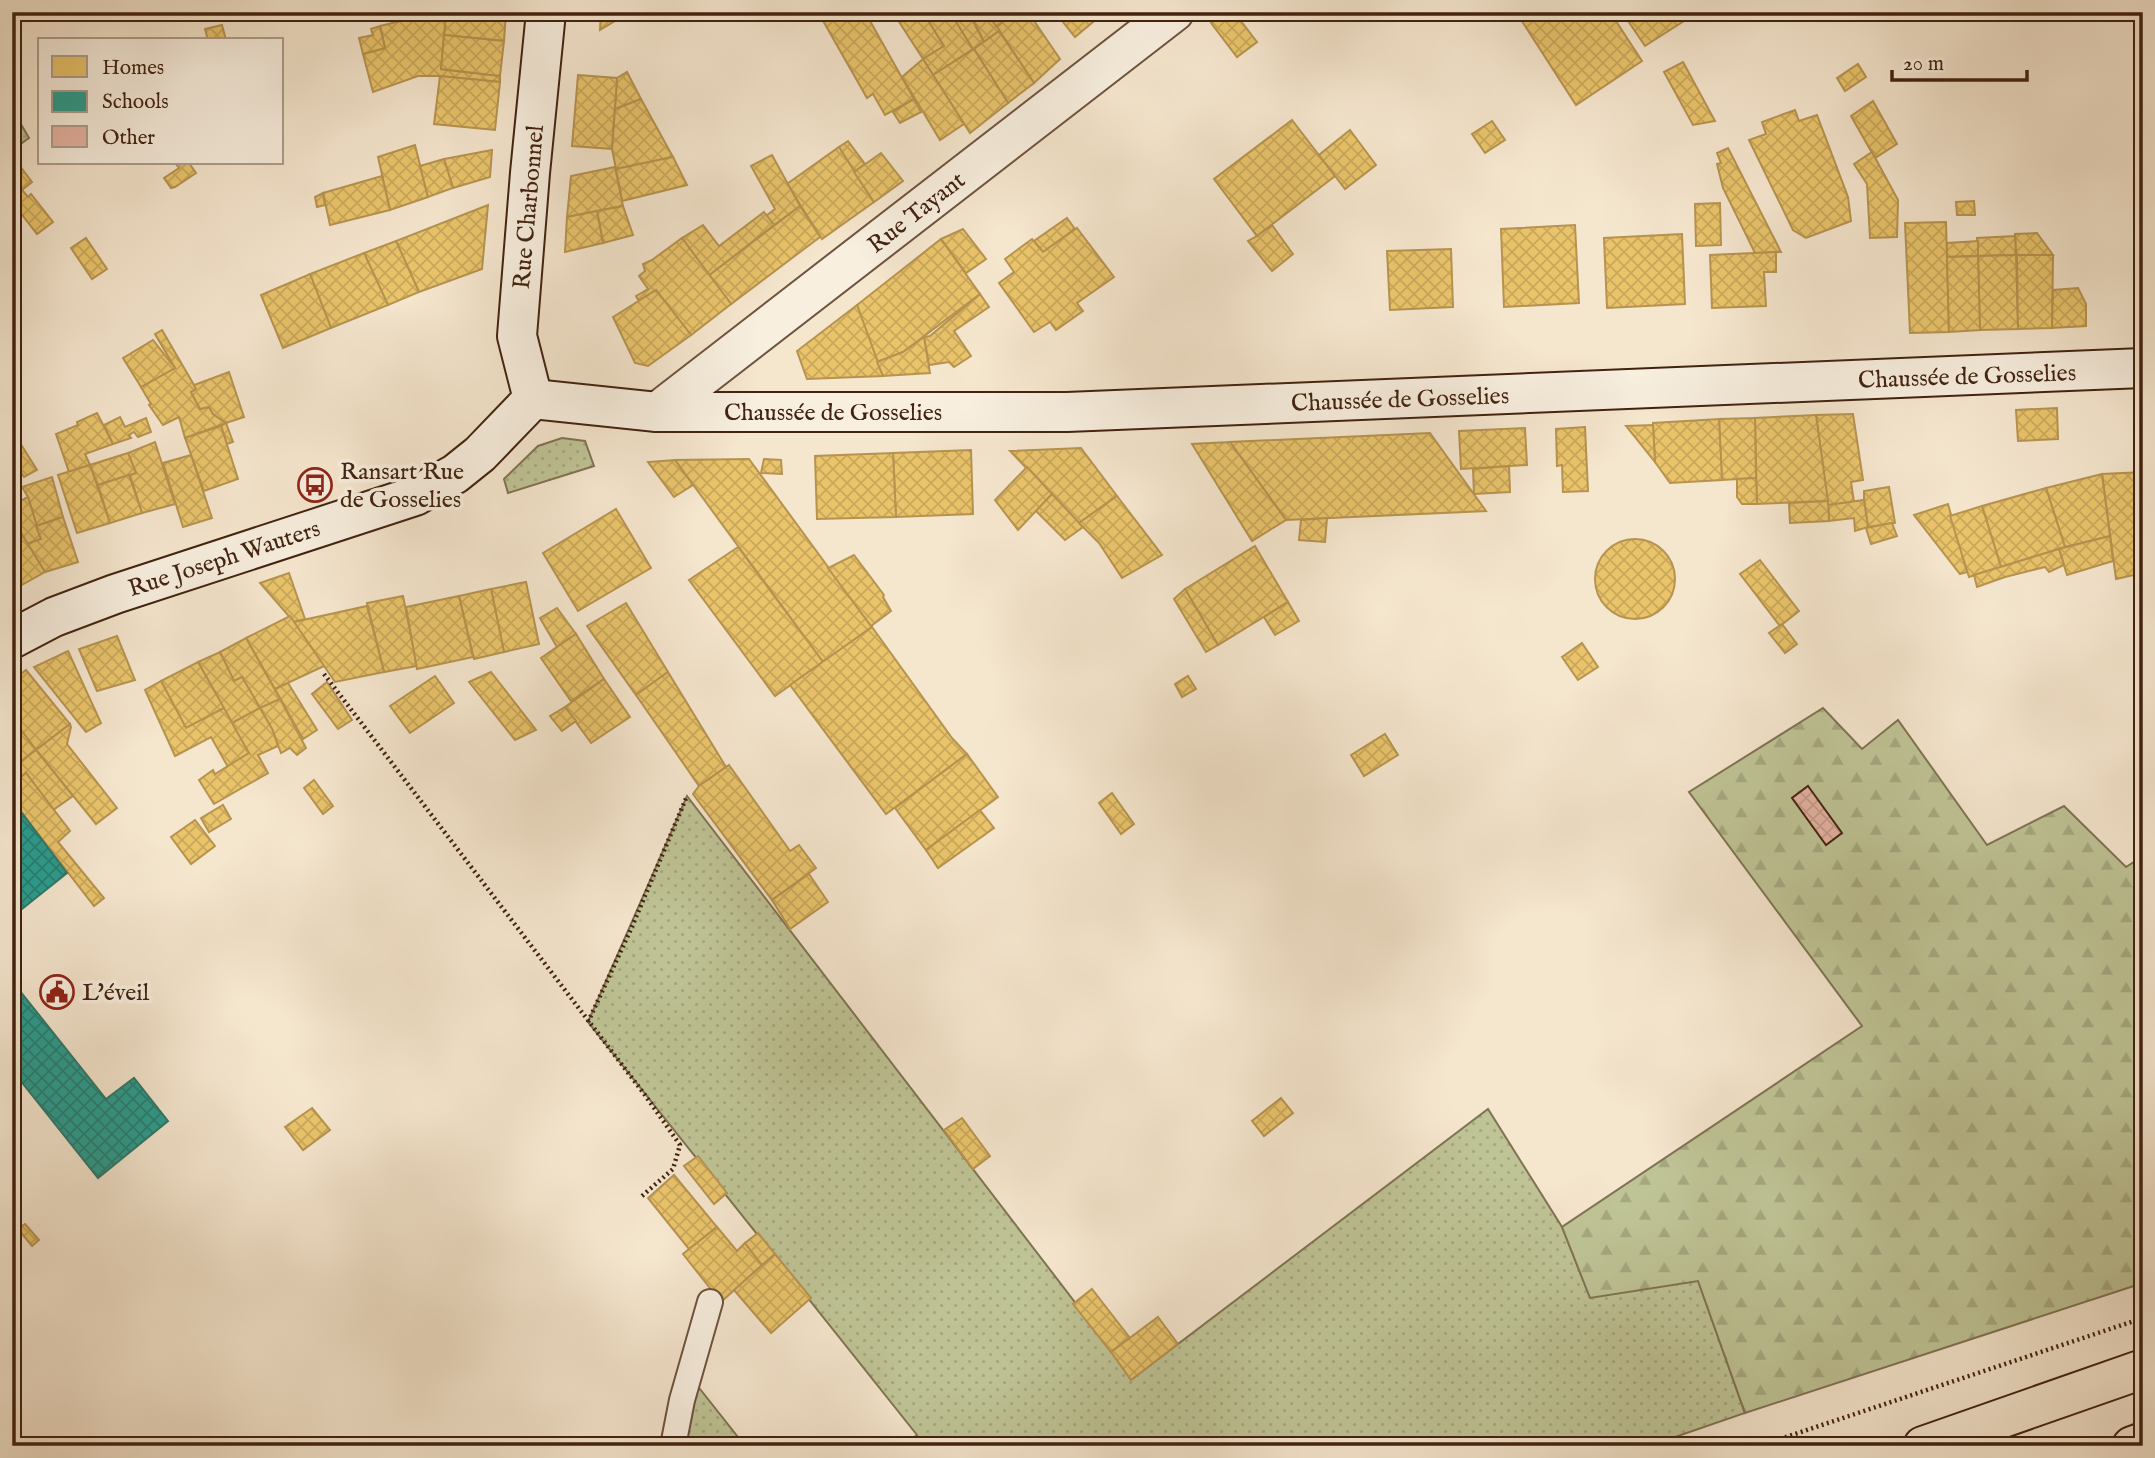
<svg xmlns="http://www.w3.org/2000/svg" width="2155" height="1458" viewBox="0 0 2155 1458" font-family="'IM FELL English',serif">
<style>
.grass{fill:url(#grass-dots);stroke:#807353;stroke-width:2}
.forest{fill:url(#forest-firs);stroke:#807353;stroke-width:2}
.homes{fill:url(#homes-cross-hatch);stroke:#b7934f;stroke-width:2}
.schools{fill:url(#schools-cross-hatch);stroke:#317869;stroke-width:2}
.building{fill:url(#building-cross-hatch);stroke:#412210;stroke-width:2}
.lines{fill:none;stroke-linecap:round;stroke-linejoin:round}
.lane-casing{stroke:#6e5340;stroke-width:28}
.street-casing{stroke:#6e5340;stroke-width:42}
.secondary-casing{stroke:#412210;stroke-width:42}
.highway-casing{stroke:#412210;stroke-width:42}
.path{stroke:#412210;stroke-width:4.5;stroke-dasharray:2 3.5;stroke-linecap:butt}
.lane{stroke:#f8efdf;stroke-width:24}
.street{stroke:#f8efdf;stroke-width:38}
.secondary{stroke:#f8efdf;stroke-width:38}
.highway{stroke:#f5e6ce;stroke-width:38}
.labels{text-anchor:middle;stroke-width:7;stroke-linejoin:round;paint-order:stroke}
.street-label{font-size:24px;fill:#412210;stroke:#f8efdf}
.poi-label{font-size:24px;fill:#412210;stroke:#f8efdf;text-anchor:start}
</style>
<defs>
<pattern id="grass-dots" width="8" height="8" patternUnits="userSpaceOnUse" patternTransform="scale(1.75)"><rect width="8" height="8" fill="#bfc496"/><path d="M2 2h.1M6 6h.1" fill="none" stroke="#a5a880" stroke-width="1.8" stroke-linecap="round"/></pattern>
<pattern id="forest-firs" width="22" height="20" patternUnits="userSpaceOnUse" patternTransform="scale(1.75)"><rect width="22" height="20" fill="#bfc496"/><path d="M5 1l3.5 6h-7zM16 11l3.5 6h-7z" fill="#a5a880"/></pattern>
<pattern id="homes-cross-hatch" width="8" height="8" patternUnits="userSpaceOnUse" patternTransform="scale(1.75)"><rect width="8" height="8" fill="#e9c46a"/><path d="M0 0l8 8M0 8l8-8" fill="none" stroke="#c9a85b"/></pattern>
<pattern id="schools-cross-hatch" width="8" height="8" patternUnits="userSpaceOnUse" patternTransform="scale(1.75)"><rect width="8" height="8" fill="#2a9d8f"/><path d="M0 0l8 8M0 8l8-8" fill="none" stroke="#268073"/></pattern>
<pattern id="building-cross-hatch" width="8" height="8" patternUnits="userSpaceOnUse" patternTransform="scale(1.75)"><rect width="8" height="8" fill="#e6b3a3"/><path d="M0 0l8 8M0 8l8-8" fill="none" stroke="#c69a8b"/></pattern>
</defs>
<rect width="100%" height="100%" fill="#f5e6ce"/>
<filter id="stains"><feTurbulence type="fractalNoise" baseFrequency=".00286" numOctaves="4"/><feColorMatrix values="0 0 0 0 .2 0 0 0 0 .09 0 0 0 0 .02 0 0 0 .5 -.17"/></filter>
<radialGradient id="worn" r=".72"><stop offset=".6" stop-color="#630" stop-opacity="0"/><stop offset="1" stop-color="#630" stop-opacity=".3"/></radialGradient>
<!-- grass -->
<g class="grass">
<path d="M12,109L29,138L12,150Z"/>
<path d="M562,438L585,441L594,466L508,493L504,479L538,446Z"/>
<path d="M687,796L1133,1378L1488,1109L1562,1227L1590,1297L1698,1280L1745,1413L1649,1446H903L917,1435L588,1022Z"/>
<path d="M700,1389L745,1446H673L682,1400Z"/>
</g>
<!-- forest -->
<path class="forest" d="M1823,708L1862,749L1898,720L1987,845L2064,806L2126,867L2143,856V1283L1745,1413L1698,1281L1590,1298L1562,1227L1862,1026L1689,792Z"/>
<!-- homes -->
<g class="homes">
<path d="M349,12H383L351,20Z"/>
<path d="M446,12H506L504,41L444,35Z"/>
<path d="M601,12H630L600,30Z"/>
<path d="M818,12H865L914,99L885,115L873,94L867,98Z"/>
<path d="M904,12H923L944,46L923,59L896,17Z"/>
<path d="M923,12H950L973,49L933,75L923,59L944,46Z"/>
<path d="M968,12L984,42L973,49L955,20Z"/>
<path d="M987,12H1015L997,27L986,13Z"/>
<path d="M1015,12H1028L1060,59L1034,83L997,27Z"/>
<path d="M1055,12H1105L1075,37Z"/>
<path d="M1224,12H1234L1257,42L1237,57L1211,23Z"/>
<path d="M1516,12H1610L1642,61L1576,105Z"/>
<path d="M1622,12H1678L1684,21L1645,46Z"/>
<path d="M986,13L1000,31L984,42L974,21Z"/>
<path d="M429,14H446L441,69L500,76V82L438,76H418L373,92L363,54L385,48L380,26Z"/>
<path d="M222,25L226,40H208L205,29Z"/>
<path d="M380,26L385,48L363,54L359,38L373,35L371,29Z"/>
<path d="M999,31L1034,83L1008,103L974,49Z"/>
<path d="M444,35L504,41L500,76L441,69Z"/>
<path d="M974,49L1008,103L970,133L933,75Z"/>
<path d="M923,59L964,124L940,140L902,77Z"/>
<path d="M1683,62L1715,121L1693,125L1664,72Z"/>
<path d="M1858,64L1866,77L1845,91L1837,78Z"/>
<path d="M627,72L641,99L615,109L617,78Z"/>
<path d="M578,75L617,78L612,149L572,146Z"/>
<path d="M440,76L500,82L495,130L434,124Z"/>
<path d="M641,99L673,157L616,169L612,149L615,109Z"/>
<path d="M914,99L921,112L900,123L893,112Z"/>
<path d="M1873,101L1897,144L1875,158L1851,116Z"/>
<path d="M1795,110L1799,121L1817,115L1848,197L1851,221L1806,238L1793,230L1749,140L1766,134L1762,122Z"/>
<path d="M1292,120L1335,176L1257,236L1214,179Z"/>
<path d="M1492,121L1505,140L1485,153L1472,134Z"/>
<path d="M1350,130L1376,165L1345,189L1319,155Z"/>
<path d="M848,141L865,164L854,172L839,147Z"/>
<path d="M415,145L428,197L390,210L378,157Z"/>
<path d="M839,147L874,202L822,239L787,184Z"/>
<path d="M1728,148L1781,252L1755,253L1723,188L1717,164L1721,163L1717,153Z"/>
<path d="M492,150L490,177L453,188L444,159Z"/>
<path d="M1872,152L1898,200L1897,237L1870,238L1867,184L1854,164Z"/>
<path d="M881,153L903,181L874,202L854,172Z"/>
<path d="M772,155L800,206L774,225L766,216L775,209L751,166Z"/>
<path d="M673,157L687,185L622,201L616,169Z"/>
<path d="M444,159L453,188L428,197L420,166Z"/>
<path d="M175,163H189L196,173L175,187L171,188L164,178L179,168Z"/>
<path d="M20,166L32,182L22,190L28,197L31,194L53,222L37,234L12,202V171Z"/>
<path d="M615,167L623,206L567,217L571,176Z"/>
<path d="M382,176L390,210L330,225L323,193Z"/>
<path d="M323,193L325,205L317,207L315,197Z"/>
<path d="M1974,201L1975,215H1957L1956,202Z"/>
<path d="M1720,203L1721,245L1696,246L1695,204Z"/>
<path d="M488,205L482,269L419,292L396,241Z"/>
<path d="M623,206L633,235L603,243L597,211Z"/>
<path d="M800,206L820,237L731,304L708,276Z"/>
<path d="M597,211L603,243L565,252L567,217Z"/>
<path d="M764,212L774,225L708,276L682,238L703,225L719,246Z"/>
<path d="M1067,218L1075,229L1043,252L1034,241Z"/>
<path d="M1946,222L1949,332L1910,333L1905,223Z"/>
<path d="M1272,225L1293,254L1272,271L1248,241L1257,236Z"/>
<path d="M1575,225L1579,303L1504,307L1501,229Z"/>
<path d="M1077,228L1114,277L1077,303L1083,311L1056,330L1050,322L1034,332L999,283L1014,272L1005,259L1032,239L1043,252Z"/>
<path d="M963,229L986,259L966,273L941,239Z"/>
<path d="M2037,233L2053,255H2016L2015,234Z"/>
<path d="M1682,234L1685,304L1607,308L1604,238Z"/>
<path d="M2015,236L2016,255L1978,256L1977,238Z"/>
<path d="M86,238L107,269L92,279L71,248Z"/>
<path d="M682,238L731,304L691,335L656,290L639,301L636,296L648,289L639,276L645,271L643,264L652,260Z"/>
<path d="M941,239L980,294L903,352L877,362L857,305Z"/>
<path d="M396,241L419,292L388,305L364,253Z"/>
<path d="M1978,241V256L1947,257V243Z"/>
<path d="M1451,249L1453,307L1390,310L1387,251Z"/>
<path d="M1776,252V272H1764L1766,306L1712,308L1710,255Z"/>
<path d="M364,253L388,305L331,328L310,274Z"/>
<path d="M2016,255L2018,329L1980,330L1978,256Z"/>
<path d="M2017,255H2053L2052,328L2018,329Z"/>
<path d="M1978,256L1980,330L1949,332L1947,257Z"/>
<path d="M310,274L331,328L283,348L261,295Z"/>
<path d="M2078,288L2086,304V326L2052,328L2053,290Z"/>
<path d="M656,290L691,335L648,366L635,363L613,317Z"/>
<path d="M980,294L989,307L954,331L971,356L954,367L949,362L929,365L924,337L930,336Z"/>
<path d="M857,305L883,376L807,379L797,351Z"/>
<path d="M162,330L194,385L196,389L191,392L200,409L209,407L213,414L226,423L185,438L179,417L163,425L149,405L151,404L141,387L175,368L155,334Z"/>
<path d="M924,337L930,373L883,376L877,362L903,352Z"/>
<path d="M153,340L175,368L141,387L123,358Z"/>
<path d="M229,372L244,417L226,423L213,414L209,407L200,409L191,392L196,389L194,385Z"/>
<path d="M2057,408L2058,439L2018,441L2016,410Z"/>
<path d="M97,413L113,444L85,454L90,465L69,472L56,434L78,425L77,422Z"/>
<path d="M1853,414L1863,480L1851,482L1854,502L1828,505L1816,415Z"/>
<path d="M1816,415L1828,501L1757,504L1755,418Z"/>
<path d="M120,417L125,427L146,418L151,432L138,437L134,432L129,435L131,438L113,444L104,425Z"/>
<path d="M1755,418L1756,478L1722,480L1719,419Z"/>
<path d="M1719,419L1722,480L1670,483L1655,462L1653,423Z"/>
<path d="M226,423L233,442L227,444L221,426Z"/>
<path d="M1653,425L1655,462L1626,426Z"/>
<path d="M221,426L238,479L204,491L185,438Z"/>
<path d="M1585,427L1588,491L1563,492L1562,465L1557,466L1556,429Z"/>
<path d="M1525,428L1527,465L1461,469L1459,431Z"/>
<path d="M1430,433L1486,511L1286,520L1230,442Z"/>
<path d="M155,442L175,504L142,513L130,475L136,473L128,453Z"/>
<path d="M1230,442L1286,520L1252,541L1192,444Z"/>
<path d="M22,446L37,470L24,477L12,459V453Z"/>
<path d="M1081,448L1117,496L1079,523L1010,451Z"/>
<path d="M971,450L973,514L896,517L893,453Z"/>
<path d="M128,453L136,473L98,485L90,465Z"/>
<path d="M893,453L896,517L817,519L815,456Z"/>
<path d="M191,455L212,518L183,527L163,463Z"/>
<path d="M749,459L872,627L823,662L675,460Z"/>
<path d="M764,459L781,460L782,474L761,473Z"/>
<path d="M675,460L693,485L674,497L648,462Z"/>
<path d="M90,465L110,523L77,533L58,475Z"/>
<path d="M1509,466L1510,492L1474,494L1473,469Z"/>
<path d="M1027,467L1052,494L1018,530L995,500Z"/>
<path d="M2143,472V573L2116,579L2102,474Z"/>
<path d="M2102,474L2110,536L2065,547L2046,488Z"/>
<path d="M129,475L142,513L110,523L98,485Z"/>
<path d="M52,477L63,517L36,526L28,497L22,487Z"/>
<path d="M1756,478L1757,504H1742L1737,497V479Z"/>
<path d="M1889,487L1895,523L1868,527L1864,500V491Z"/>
<path d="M2046,488L2065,547L2001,567L1982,506Z"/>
<path d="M1052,494L1083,527L1065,540L1036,511Z"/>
<path d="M1117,496L1162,555L1122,578L1099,543L1079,523Z"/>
<path d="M28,497L41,539L27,544L12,518V505Z"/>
<path d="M1864,500L1868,527L1855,531L1854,518L1829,521L1828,505Z"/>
<path d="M1828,501L1829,521L1790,523L1789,503Z"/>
<path d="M1948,504L1967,572L1960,574L1914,515Z"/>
<path d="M1982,506L2001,567L1969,577L1950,516Z"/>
<path d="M616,509L651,568L578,611L543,553Z"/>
<path d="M63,517L78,562L45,572L27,544L41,539L36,526Z"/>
<path d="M12,518L45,572L20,586L12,575Z"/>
<path d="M1327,518L1325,542L1299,540L1301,520Z"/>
<path d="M1892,523L1897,536L1871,544L1866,528Z"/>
<path d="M2110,536L2113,561L2067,575L2059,549Z"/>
<circle cx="1635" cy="579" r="40"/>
<path d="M1255,546L1288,602L1218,645L1185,589Z"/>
<path d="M738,547L823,662L775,696L689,580Z"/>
<path d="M2059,549L2064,565L2049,572L2045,567L2005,577L1977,587L1974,575Z"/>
<path d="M854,555L884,595L883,597L891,611L871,626L828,568Z"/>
<path d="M1760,560L1799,611L1780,626L1740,574Z"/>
<path d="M289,573L305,619L294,622L260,583Z"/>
<path d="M526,582L539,644L504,652L491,589Z"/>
<path d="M491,589L504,652L474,659L459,596Z"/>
<path d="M1185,589L1218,645L1206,652L1174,599Z"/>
<path d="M403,596L417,666L384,672L367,603Z"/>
<path d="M459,596L473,657L417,669L406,607Z"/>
<path d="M1288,602L1299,621L1275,635L1264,617Z"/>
<path d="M626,603L668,672L636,695L587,626Z"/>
<path d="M367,606L384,672L335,682L294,622Z"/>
<path d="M557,608L576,634L557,647L540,618Z"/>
<path d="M290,616L324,666L275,689L246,638Z"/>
<path d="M1782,624L1797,644L1785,653L1769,633Z"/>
<path d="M872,627L952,738L967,754L886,814L790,685Z"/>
<path d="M576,634L604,679L571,701L541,658Z"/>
<path d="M117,636L135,680L97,691L79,649Z"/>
<path d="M246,638L280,699L260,708L242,677L234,681L220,652Z"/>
<path d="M1582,643L1598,667L1578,680L1562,657Z"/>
<path d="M68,651L101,723L86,732L34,667Z"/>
<path d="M220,652L234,681L242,677L260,708L232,723L198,662Z"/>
<path d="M198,662L224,708L186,728L161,681Z"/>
<path d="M26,670L70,724L36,750L12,718V681Z"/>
<path d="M491,672L536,730L515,740L469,682Z"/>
<path d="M668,672L726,767L699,786L636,695Z"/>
<path d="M435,676L454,703L410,733L390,706Z"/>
<path d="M1188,676L1196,689L1182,697L1175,684Z"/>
<path d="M604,679L630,717L591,743L565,707Z"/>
<path d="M161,681L186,728L224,708L249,753L228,767L211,737L175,756L145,690Z"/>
<path d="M327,682L352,720L338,729L312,694Z"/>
<path d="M288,683L317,730L303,739L275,689Z"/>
<path d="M280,699L306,748L297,755L290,748L281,753L272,729L260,708Z"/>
<path d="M565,707L576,721L562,731L550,716Z"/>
<path d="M260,708L272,729L278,746L258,755L268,773L214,804L199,780L213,770L215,774L249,753L232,723Z"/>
<path d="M12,718L36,750L12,768Z"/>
<path d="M70,724L71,727L67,744L117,808L96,824L36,750Z"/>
<path d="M1385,734L1398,755L1364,776L1351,755Z"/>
<path d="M36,750L73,796L53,810L26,773L12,784V768Z"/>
<path d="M967,754L998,797L926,850L895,808Z"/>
<path d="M729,765L790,851L799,845L816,868L772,900L693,794L699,786Z"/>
<path d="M26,773L70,831L58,842L104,898L94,906L12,800V784Z"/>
<path d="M314,780L333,806L323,814L304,788Z"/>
<path d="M1112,793L1134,824L1121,834L1099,803Z"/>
<path d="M223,805L231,819L209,832L201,818Z"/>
<path d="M980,810L994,828L938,868L926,850Z"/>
<path d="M195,820L215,846L191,864L171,837Z"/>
<path d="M809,874L828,902L790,929L772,900Z"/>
<path d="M1281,1098L1293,1113L1264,1136L1252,1121Z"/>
<path d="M312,1108L330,1130L303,1150L285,1127Z"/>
<path d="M962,1118L990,1156L973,1169L944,1130Z"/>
<path d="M698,1156L727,1193L714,1204L684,1166Z"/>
<path d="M674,1175L717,1227L689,1249L648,1198Z"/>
<path d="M25,1224L39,1240L32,1246L18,1229Z"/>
<path d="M717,1227L737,1251L745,1243L762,1265L721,1302L683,1254Z"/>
<path d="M758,1233L775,1254L762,1265L745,1243Z"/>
<path d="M775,1254L811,1298L771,1333L734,1290Z"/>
<path d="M1092,1289L1130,1338L1111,1352L1073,1304Z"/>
<path d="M1158,1317L1178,1344L1131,1380L1111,1352Z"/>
</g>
<!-- schools -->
<g class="schools">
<path d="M19,809L67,873L12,917V814Z"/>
<path d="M12,981L106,1099L134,1078L168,1121L98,1178L12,1070Z"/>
</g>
<!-- building -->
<path class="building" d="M1808,786L1842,833L1826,845L1792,798Z"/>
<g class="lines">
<!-- lane casing -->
<g class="lane-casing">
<path id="lane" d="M673,1446L682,1400L710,1302"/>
</g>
<!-- street casing -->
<g class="street-casing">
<path id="street" d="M657,412L1174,12"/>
</g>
<!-- secondary casing -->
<g class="secondary-casing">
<g id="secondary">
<path d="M533,399L657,412H1067L2143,368"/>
<path d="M533,399L517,336L530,173L546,12"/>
<path d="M12,639L54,617L115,594L415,496L455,474L480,454L533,399"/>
</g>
</g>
<!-- highway casing -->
<g class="highway-casing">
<g id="highway">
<path d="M1923,1446L2143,1369"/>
<path d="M2132,1446L2143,1442"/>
</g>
</g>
<!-- path -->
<g class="path">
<path d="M324,674L645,1095L680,1145L673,1169L642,1196"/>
<path d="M588,1022L631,929L687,796"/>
<path d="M1759,1446L2143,1318"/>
</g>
<!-- lane -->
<use href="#lane" class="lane"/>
<!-- street -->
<use href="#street" class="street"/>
<!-- secondary -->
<use href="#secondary" class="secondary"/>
<!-- highway -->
<use href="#highway" class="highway"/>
</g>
<!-- icons -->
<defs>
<g id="bus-ring" transform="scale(1.75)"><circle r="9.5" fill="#f8efdf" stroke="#8f2418" stroke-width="1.5"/><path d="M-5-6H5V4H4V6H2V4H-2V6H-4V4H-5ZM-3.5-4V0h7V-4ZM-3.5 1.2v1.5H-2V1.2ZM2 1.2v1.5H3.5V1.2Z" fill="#8f2418"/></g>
<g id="civic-ring" transform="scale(1.75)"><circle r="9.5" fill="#f8efdf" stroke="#8f2418" stroke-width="1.5"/><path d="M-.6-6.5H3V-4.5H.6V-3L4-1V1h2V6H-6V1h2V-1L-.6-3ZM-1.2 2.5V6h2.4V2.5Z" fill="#8f2418"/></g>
</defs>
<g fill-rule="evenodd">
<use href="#bus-ring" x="315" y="485"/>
<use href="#civic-ring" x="57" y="992"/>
</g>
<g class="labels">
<!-- street labels -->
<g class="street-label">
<text transform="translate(528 207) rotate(-85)" y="8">Rue Charbonnel</text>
<text transform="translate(916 212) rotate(-38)" y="8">Rue Tayant</text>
<text transform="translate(1967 376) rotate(-2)" y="8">Chaussée de Gosselies</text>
<text transform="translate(1400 399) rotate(-2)" y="8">Chaussée de Gosselies</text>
<text x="833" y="420">Chaussée de Gosselies</text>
<text transform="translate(224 558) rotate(-18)" y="8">Rue Joseph Wauters</text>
</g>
<!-- poi labels -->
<g class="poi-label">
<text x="340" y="479">Ransart Rue<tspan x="340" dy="28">de Gosselies</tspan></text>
<text x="82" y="1000">L'éveil</text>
</g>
</g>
<!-- margin -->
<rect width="2155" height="1458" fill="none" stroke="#f5e6ce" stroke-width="42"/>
<rect x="14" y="14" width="2127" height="1430" fill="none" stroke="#412210" stroke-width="3.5"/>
<rect x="21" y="21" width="2113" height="1416" fill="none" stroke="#412210" stroke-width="2"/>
<!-- legend -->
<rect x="38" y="38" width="245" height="126" fill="#f8efdf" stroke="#af9d8c" stroke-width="2"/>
<rect x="52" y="56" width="35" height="21" fill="#e9c46a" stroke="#af9d8c" stroke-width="2"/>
<text x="102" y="74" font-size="21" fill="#412210">Homes</text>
<rect x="52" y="91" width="35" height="21" fill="#2a9d8f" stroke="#af9d8c" stroke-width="2"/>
<text x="102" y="108" font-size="21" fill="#412210">Schools</text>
<rect x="52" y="126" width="35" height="21" fill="#e6b3a3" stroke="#af9d8c" stroke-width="2"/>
<text x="102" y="144" font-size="21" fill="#412210">Other</text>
<!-- scale -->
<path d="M1892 70v10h135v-10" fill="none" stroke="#412210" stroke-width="3.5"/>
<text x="1903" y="70" font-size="21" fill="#412210" stroke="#f8efdf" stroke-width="5" paint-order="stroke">20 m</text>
<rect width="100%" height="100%" filter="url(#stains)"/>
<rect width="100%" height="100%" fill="url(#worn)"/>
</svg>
